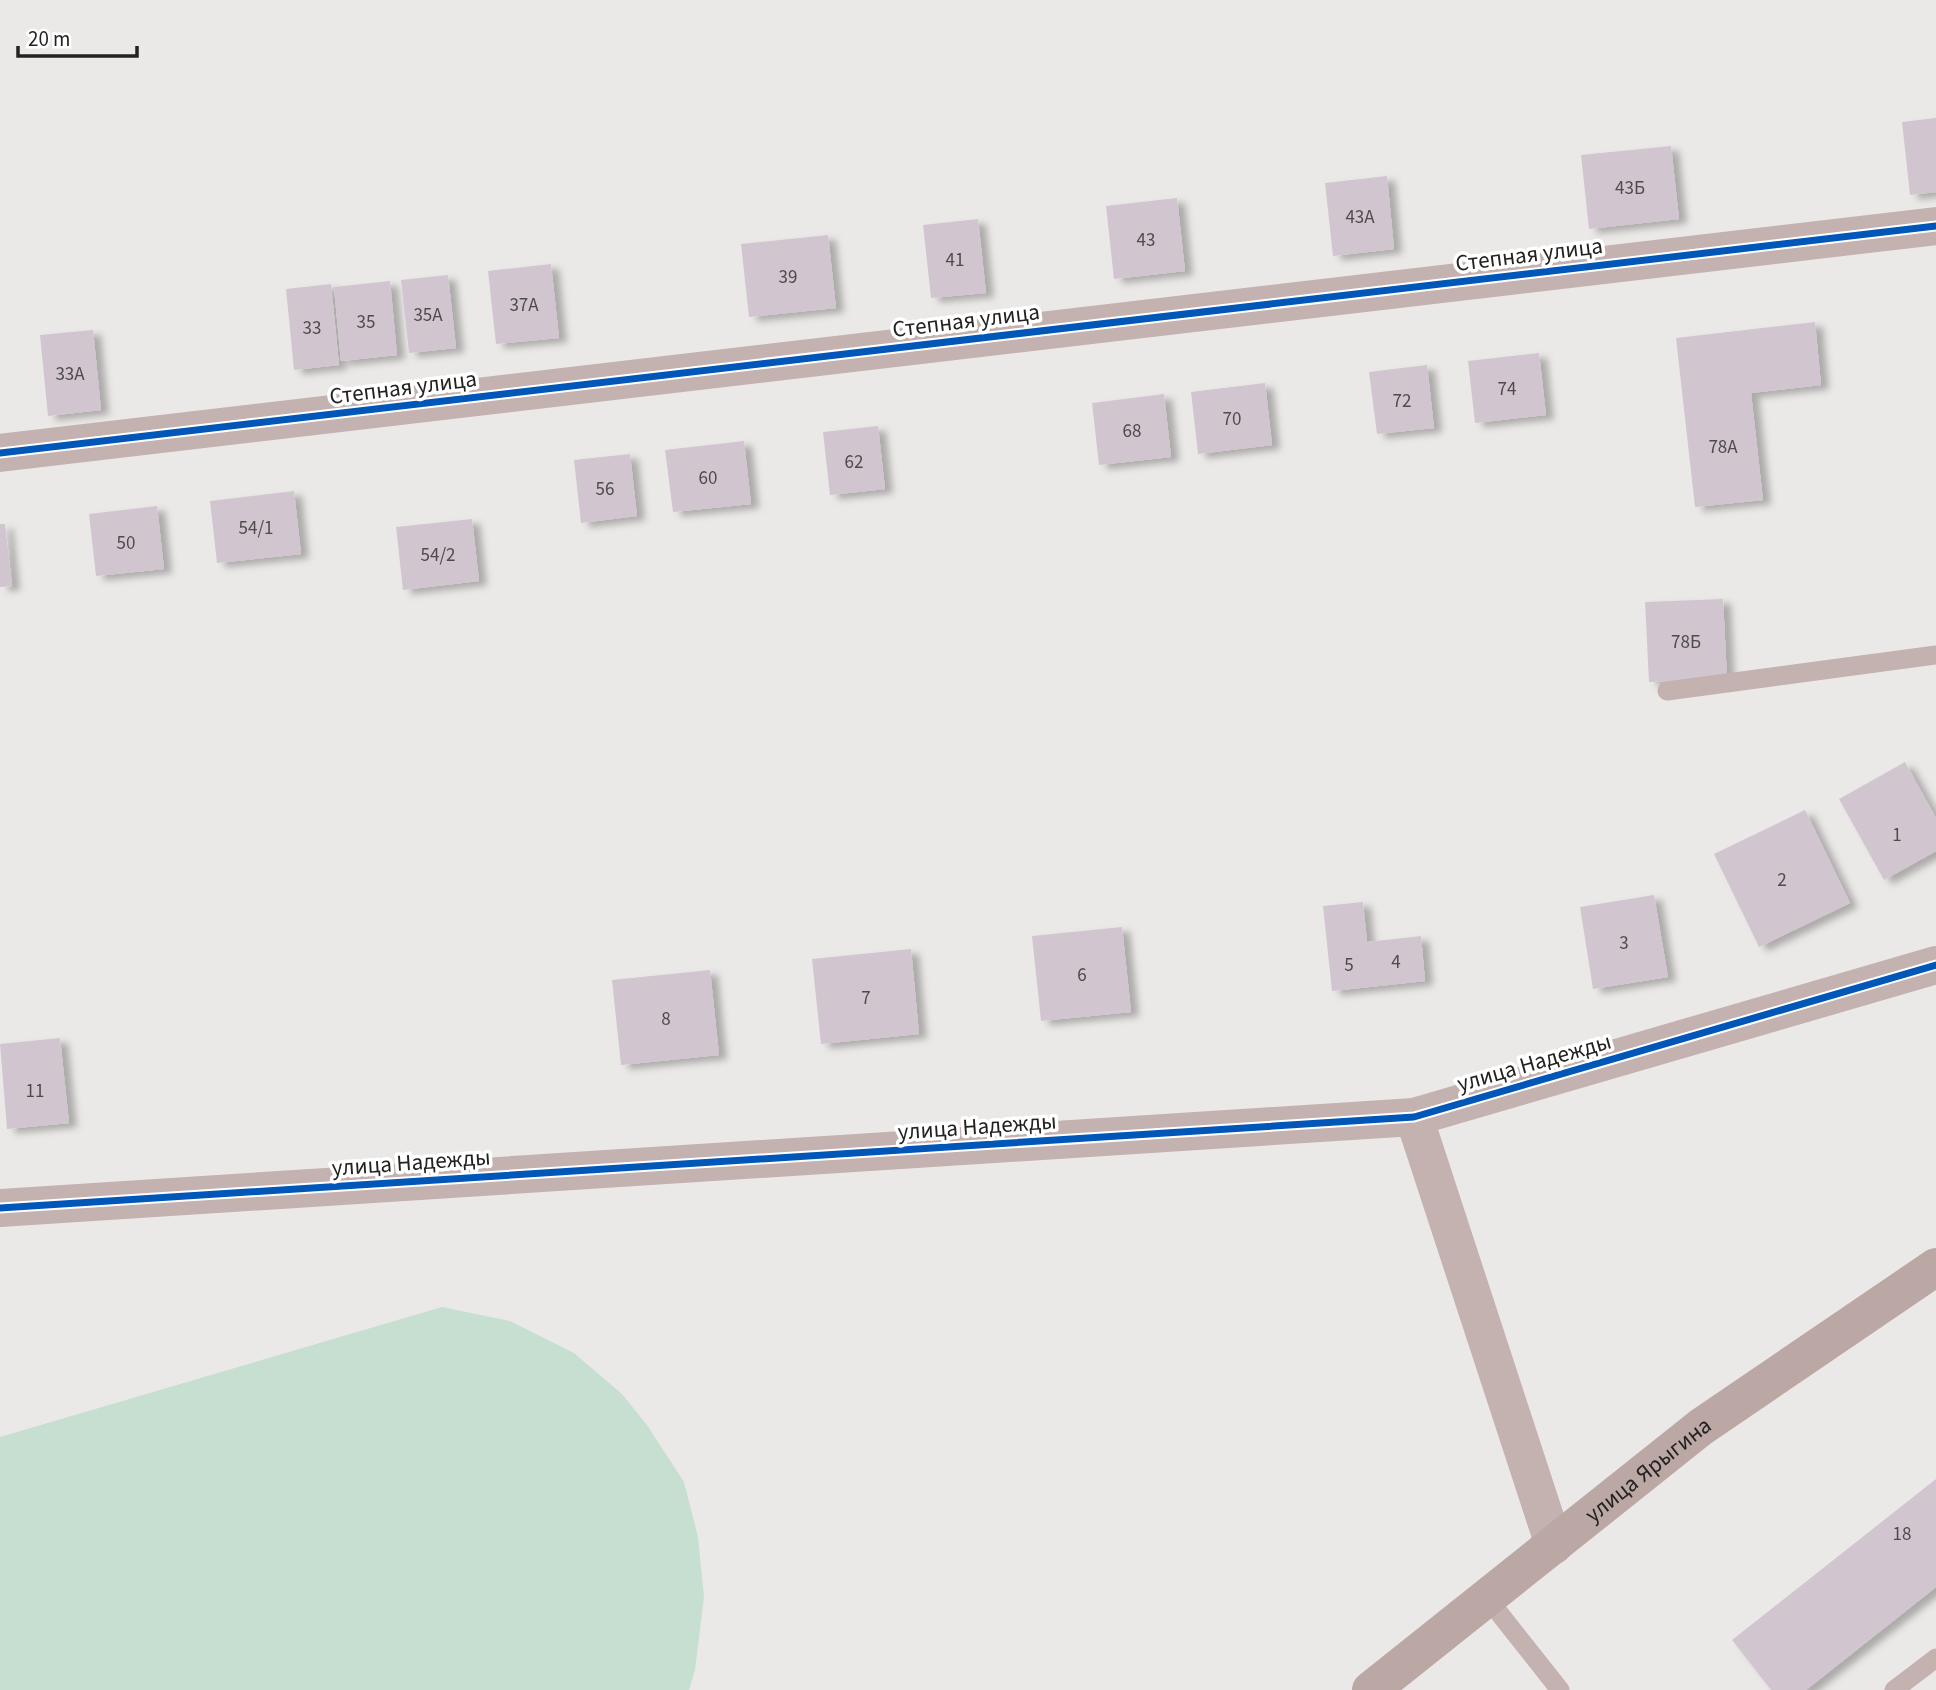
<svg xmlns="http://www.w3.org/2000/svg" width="1936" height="1690" viewBox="0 0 1936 1690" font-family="'Source Sans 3',sans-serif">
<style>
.green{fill:#c6dfd1}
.building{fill:#d1c6cf;filter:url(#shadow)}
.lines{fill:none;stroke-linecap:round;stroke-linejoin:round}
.lane{stroke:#c3b2b0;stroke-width:19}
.street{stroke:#c3b2b0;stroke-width:38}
.secondary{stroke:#bba7a4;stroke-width:38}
.cycleway-casing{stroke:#fff;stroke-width:11}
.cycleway{stroke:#0057b8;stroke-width:7}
.labels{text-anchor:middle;stroke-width:7;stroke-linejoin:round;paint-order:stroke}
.number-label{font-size:19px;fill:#4e4b4c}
.street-label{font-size:23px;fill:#232221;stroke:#fff}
</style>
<defs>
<filter id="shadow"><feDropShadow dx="8" dy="4.5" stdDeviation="3.5" flood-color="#0004"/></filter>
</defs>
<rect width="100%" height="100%" fill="#ebe9e7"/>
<!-- green -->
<path class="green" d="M442,1307L510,1321L574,1353L622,1394L647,1425L684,1482L698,1537L704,1597L695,1670L689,1690H0V1437Z"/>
<!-- building -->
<g class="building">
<path d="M1936,118V192L1910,195L1902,122Z"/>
<path d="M1671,146L1679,219L1589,229L1581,155Z"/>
<path d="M1387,176L1394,249L1333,256L1325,183Z"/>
<path d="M1177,198L1185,271L1114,279L1106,206Z"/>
<path d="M978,219L986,293L931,298L923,225Z"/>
<path d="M828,235L836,308L749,317L741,244Z"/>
<path d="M551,264L559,338L496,344L488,271Z"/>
<path d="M448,275L456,348L409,353L401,280Z"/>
<path d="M390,281L397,355L341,361L334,287Z"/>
<path d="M331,284L339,365L294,370L286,289Z"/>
<path d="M1815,322L1821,385L1751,393L1763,500L1695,507L1676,338Z"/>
<path d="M93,330L101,410L48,416L40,335Z"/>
<path d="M1539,353L1546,415L1475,423L1468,361Z"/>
<path d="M1427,365L1434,428L1377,434L1369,372Z"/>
<path d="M1265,383L1272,445L1198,454L1191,392Z"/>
<path d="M1164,394L1171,457L1099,465L1092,403Z"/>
<path d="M878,426L885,489L830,495L823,432Z"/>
<path d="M744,441L751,504L673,512L665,450Z"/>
<path d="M630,454L637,516L581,523L574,460Z"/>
<path d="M294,491L301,554L217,563L210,501Z"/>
<path d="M157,506L164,569L96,576L89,514Z"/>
<path d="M472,519L479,581L403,590L396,527Z"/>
<path d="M0,524H5L12,586L0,587Z"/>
<path d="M1723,599L1727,679L1649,682L1645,602Z"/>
<path d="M1905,762L1936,818V851L1884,880L1839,799Z"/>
<path d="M1805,810L1850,903L1759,947L1714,854Z"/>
<path d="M1654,895L1668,977L1593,989L1580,907Z"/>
<path d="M1363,902L1367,942L1421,936L1425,981L1332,991L1323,906Z"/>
<path d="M1122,927L1131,1012L1041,1021L1032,936Z"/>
<path d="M911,949L919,1034L821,1044L812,959Z"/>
<path d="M710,970L719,1055L621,1065L612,980Z"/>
<path d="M60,1038L69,1123L7,1129L0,1044Z"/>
<path d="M1936,1479V1587L1806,1690H1771L1732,1640Z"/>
</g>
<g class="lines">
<!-- lane -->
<g class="lane">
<path d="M1667,691L1936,655"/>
<path d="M1488,1599L1560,1690"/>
<path d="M1894,1690L1936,1658"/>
</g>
<!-- street -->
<g class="street">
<path d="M0,453L1936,226"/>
<path d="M1414,1117L1554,1545"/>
<path d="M0,1208L1414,1117L1936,965"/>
</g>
<!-- secondary -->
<path class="secondary" id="s1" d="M1371,1690L1701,1427L1936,1267"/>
<!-- cycleway casing -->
<g class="cycleway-casing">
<g id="cycleway">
<path d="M0,453L1936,226"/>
<path d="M0,1208L1414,1117L1936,965"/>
</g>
</g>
<!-- cycleway -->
<use href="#cycleway" class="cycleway"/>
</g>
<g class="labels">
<!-- number labels -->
<g class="number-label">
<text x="1630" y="194">43Б</text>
<text x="1360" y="223">43А</text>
<text x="1146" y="246">43</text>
<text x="955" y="266">41</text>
<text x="788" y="283">39</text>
<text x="524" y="311">37А</text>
<text x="428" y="321">35А</text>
<text x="366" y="328">35</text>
<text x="312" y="334">33</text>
<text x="70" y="380">33А</text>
<text x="1507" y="395">74</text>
<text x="1402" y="407">72</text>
<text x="1232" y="425">70</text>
<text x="1132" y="437">68</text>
<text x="1723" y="453">78А</text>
<text x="854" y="468">62</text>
<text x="708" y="484">60</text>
<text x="605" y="495">56</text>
<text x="256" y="534">54/1</text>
<text x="126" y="549">50</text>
<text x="438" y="561">54/2</text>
<text x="1686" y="648">78Б</text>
<text x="1897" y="841">1</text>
<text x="1782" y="886">2</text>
<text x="1624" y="949">3</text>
<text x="1396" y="968">4</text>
<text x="1349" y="971">5</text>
<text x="1082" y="981">6</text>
<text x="866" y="1004">7</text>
<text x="666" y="1025">8</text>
<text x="35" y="1097">11</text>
<text x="1902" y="1540">18</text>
</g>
<!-- street labels -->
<g class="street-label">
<text transform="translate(1529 254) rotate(-7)" y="8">Степная улица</text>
<text transform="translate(966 320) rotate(-7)" y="8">Степная улица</text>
<text transform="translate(403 387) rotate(-7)" y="8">Степная улица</text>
<text transform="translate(1534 1062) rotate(-16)" y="8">улица Надежды</text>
<text transform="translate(977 1126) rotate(-4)" y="8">улица Надежды</text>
<text transform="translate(411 1162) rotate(-4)" y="8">улица Надежды</text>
<text dy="8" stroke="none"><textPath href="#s1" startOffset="354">улица Ярыгина</textPath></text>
</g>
</g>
<!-- scale -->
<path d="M18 46v10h119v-10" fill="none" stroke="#232221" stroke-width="3.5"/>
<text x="28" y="46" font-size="21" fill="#232221" stroke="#ffffff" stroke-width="5" paint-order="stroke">20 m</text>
</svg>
